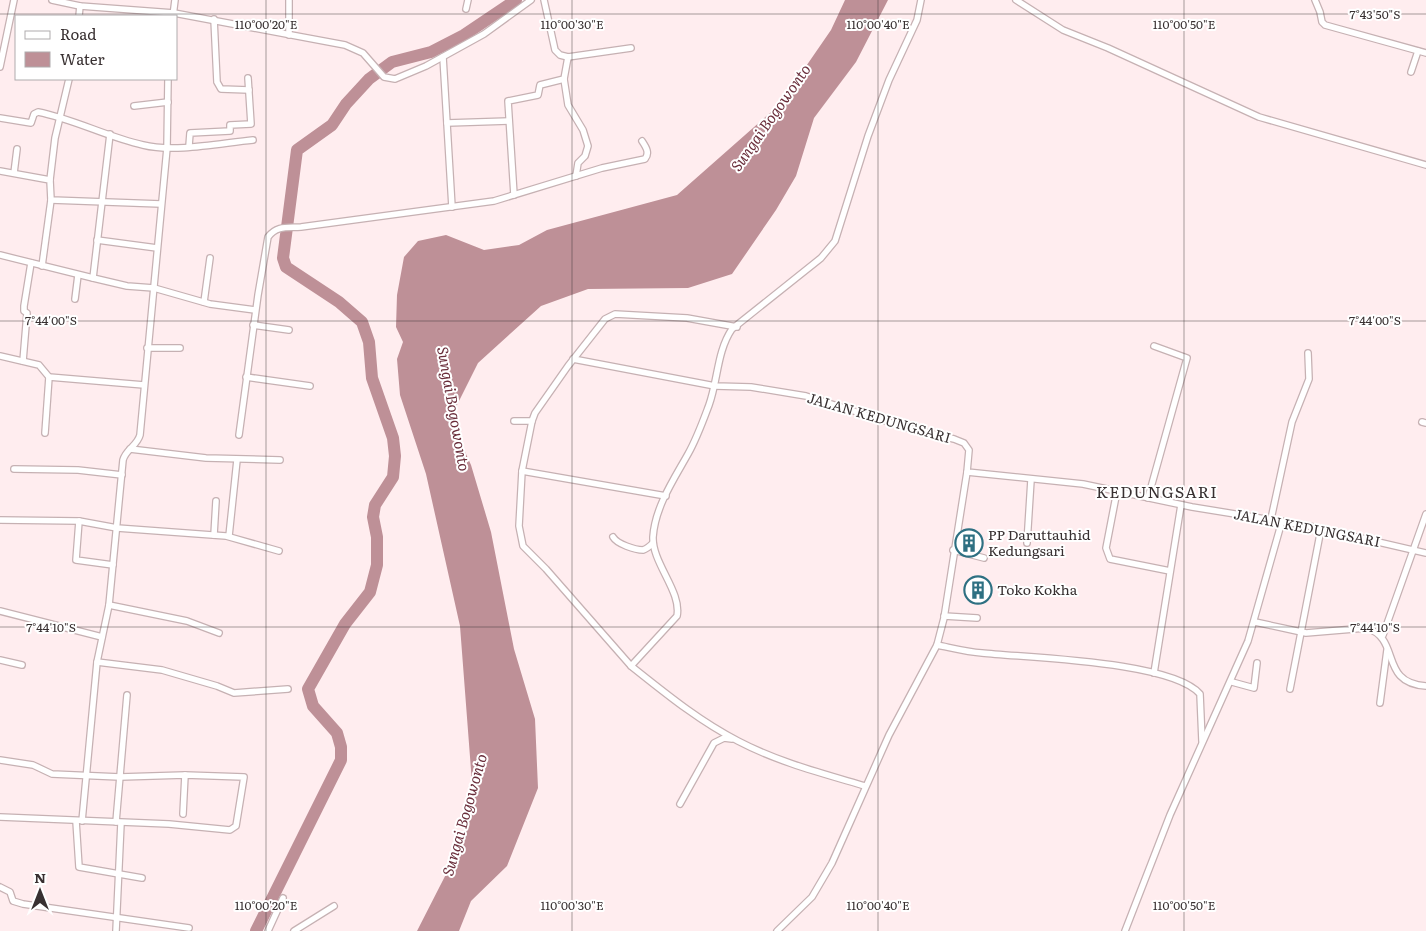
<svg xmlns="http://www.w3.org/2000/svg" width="1426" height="931" viewBox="0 0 1426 931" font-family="Literata,serif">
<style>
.water{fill:#be9097}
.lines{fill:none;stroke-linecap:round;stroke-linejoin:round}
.river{stroke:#be9097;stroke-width:12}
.minor-casing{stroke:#c6b1b3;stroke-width:8}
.minor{stroke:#fff;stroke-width:5.5}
.ticks{fill:none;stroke:#383031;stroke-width:1;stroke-opacity:0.45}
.labels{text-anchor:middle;stroke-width:4;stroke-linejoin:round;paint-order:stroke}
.street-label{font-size:14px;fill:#383031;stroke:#fff}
.poi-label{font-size:14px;fill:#383031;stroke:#fff;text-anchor:start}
.water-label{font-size:15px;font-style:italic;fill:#6a2e3b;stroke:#fff}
.quarter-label{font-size:16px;letter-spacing:1px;fill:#383031;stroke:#fff}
.ticks-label{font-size:12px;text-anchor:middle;fill:#383031;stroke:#fff;stroke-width:4;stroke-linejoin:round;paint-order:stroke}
</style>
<rect width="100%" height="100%" fill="#ffedef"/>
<!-- water -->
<path class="water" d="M845,0H888L856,62L814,118L796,176L776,210L732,274L688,288L588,289L541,306L478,363L450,419L471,465L491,532L514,649L535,719L538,788L507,866L471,901L459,931H417L465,837L472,783L460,626L426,474L400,395L397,359L403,342L396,327L397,295L404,257L418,241L446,235L484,250L519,245L547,230L677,195L780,104L831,30Z"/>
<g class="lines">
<!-- river -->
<path class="river" d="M256,931L341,760V747L337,733L313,706L308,689L345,624L370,592L377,565V537L373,517L375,505L393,477L395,456L393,438L372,378L369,342L362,322L339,302L286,267L283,258L297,150L332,125L346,104L369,79L392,62L431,52L464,35L516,0"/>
<!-- minor casing -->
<g class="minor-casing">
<g id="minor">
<path d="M52,0L80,6L174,13L345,45L363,53L384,77L395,79L426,66L484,34L531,0"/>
<path d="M544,0L555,50L560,55L568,57L631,48"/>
<path d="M1016,0L1063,30L1108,48L1259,117L1426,165"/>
<path d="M1315,0L1320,12L1322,22L1325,25L1426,53"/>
<path d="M466,9L468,0"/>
<path d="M79,16L80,6"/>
<path d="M173,16L175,0"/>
<path d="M214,19L217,82L221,89L249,90"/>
<path d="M289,35V0"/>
<path d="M443,57L452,207"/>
<path d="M0,67L14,0"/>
<path d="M1411,72L1418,51"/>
<path d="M564,79L568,105L583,130L588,146L585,156L578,163L576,176"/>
<path d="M134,106L168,102"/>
<path d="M0,118L31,123L34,114L38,112C74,119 107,137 143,145C175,153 221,143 253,140"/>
<path d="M447,123L509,121"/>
<path d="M189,146L190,133L230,131V125L251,124L248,78"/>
<path d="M0,171L50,180L51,200L161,204"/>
<path d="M14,173L17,149"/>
<path d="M50,180L55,138L69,79"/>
<path d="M514,195L508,101L538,95L540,85L564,79L568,57"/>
<path d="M97,240L157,248"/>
<path d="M0,255L93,278L127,286L154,288L210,304L255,310"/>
<path d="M42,266L51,200"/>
<path d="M93,278L110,134"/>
<path d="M75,299L78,275"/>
<path d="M204,302L210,258"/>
<path d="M253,325L289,330"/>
<path d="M147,348H180"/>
<path d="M0,356L39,365L49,377L144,385"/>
<path d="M573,359L715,386L751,387L806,396L911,429L954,439L964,443L969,450L967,472L1083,484L1192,507L1309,526L1426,553"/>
<path d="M23,361L27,313L24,311V306L31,263"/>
<path d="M246,377L310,386"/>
<path d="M514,421H532"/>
<path d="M1422,422L1426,423"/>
<path d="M45,433L49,377"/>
<path d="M239,435L258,295L268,237C277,225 288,228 301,227L494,201L602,168L645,159C650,153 646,147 642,141"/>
<path d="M130,449L206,458L280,460"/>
<path d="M14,469L78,470L122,475"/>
<path d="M522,471L666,496"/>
<path d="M1117,491L1106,548L1110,559L1170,571"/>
<path d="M1148,498L1187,358L1154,346"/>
<path d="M1271,519L1292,422L1309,379L1308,353"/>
<path d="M0,520L79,521L117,528L226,536L279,551"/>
<path d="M79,521L76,560L113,565"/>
<path d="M214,535L216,501"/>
<path d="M229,536L237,460"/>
<path d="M613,537C617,544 635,550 643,550C647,549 650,546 653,543"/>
<path d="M1027,543L1031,480"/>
<path d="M953,550L984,558"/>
<path d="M109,605L187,621L219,633"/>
<path d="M0,611L102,637"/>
<path d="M944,616L977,618"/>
<path d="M1255,622L1306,633L1366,628C1402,638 1378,683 1426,686"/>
<path d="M1383,635L1426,514"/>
<path d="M937,645C952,648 967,652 982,653C1028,658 1171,661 1200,694L1202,741"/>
<path d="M0,660L22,665"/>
<path d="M97,662L162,670L217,686L234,693L288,689"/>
<path d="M631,666L546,569L523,546L519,526L522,471L532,421L535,413L568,366L605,319L615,314L687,318L737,327"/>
<path d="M1154,673L1181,505"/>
<path d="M1232,682L1254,688L1257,663"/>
<path d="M1290,689L1321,529"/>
<path d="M1380,703L1387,650"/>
<path d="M0,760L33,765L52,774L120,777L185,775L244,777L236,826L230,830L169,824L0,817"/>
<path d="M865,786C821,773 778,762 738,741C699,721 665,693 631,666L677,616C682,592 652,563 653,537C655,507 674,479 688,454C697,438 703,421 709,405C718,380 717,351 732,329L821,258L835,241L868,136L889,80L917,20L921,0"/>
<path d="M680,804L714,743L724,738L732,739"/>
<path d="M183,814L185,775"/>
<path d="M76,821L79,867L142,878"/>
<path d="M82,821L97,662L109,605L123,460C126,449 137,446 140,435L167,148L168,79"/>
<path d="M116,822L127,695"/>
<path d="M0,887L10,892L13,901L23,904L189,928"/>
<path d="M116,931L121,823"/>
<path d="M268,931L283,898"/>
<path d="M294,931L334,906"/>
<path d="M777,931L812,897L832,863L889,735L937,645L944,618L967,472"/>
<path d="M1125,931L1170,815L1248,641L1282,521"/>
</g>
</g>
<!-- minor -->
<use href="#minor" class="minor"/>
</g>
<!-- ticks -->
<path class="ticks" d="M266,0V931M572,0V931M878,0V931M1184,0V931M0,14H1426M0,321H1426M0,627H1426"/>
<!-- icons -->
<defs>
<g id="building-ring" transform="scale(1.4375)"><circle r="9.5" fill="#fff" stroke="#2e7082" stroke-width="1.5"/><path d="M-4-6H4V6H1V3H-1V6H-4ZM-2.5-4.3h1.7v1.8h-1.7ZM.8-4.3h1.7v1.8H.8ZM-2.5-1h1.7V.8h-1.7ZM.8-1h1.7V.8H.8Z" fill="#2e7082"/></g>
</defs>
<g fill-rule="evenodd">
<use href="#building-ring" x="969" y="543"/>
<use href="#building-ring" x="978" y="590"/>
</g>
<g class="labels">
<!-- street labels -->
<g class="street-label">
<text transform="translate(879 418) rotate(16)" y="5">JALAN KEDUNGSARI</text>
<text transform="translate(1307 528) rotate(11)" y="5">JALAN KEDUNGSARI</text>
</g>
<!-- poi labels -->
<g class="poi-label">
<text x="988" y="540">PP Daruttauhid<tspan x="988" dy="16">Kedungsari</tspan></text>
<text x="997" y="595">Toko Kokha</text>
</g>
<!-- water labels -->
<g class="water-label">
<text transform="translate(771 118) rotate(-55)" y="5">Sungai Bogowonto</text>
<text transform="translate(453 409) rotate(80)" y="5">Sungai Bogowonto</text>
<text transform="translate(465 815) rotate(-74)" y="5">Sungai Bogowonto</text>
</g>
<!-- quarter labels -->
<g class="quarter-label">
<text x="1157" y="498">KEDUNGSARI</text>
</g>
</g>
<g class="ticks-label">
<text x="1375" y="19">7°43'50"S</text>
<text x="266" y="29">110°00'20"E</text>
<text x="572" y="29">110°00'30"E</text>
<text x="878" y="29">110°00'40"E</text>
<text x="1184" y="29">110°00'50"E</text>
<text x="51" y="325">7°44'00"S</text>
<text x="1375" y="325">7°44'00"S</text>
<text x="51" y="632">7°44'10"S</text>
<text x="1375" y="632">7°44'10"S</text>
<text x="266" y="910">110°00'20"E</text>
<text x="572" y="910">110°00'30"E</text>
<text x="878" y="910">110°00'40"E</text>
<text x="1184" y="910">110°00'50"E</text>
</g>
<!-- legend -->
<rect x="15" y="15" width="162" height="65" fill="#ffffff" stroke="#afacad"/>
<rect x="25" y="31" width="25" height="8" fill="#ffffff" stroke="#afacad"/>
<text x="60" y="40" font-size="15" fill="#383031">Road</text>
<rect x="25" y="52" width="25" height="15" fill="#be9097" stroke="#afacad"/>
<text x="60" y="65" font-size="15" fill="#383031">Water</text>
<!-- north arrow -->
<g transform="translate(40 891)" stroke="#ffffff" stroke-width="4" paint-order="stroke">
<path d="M0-4L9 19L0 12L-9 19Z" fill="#383031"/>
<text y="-8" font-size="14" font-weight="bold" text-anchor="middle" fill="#383031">N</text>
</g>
</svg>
